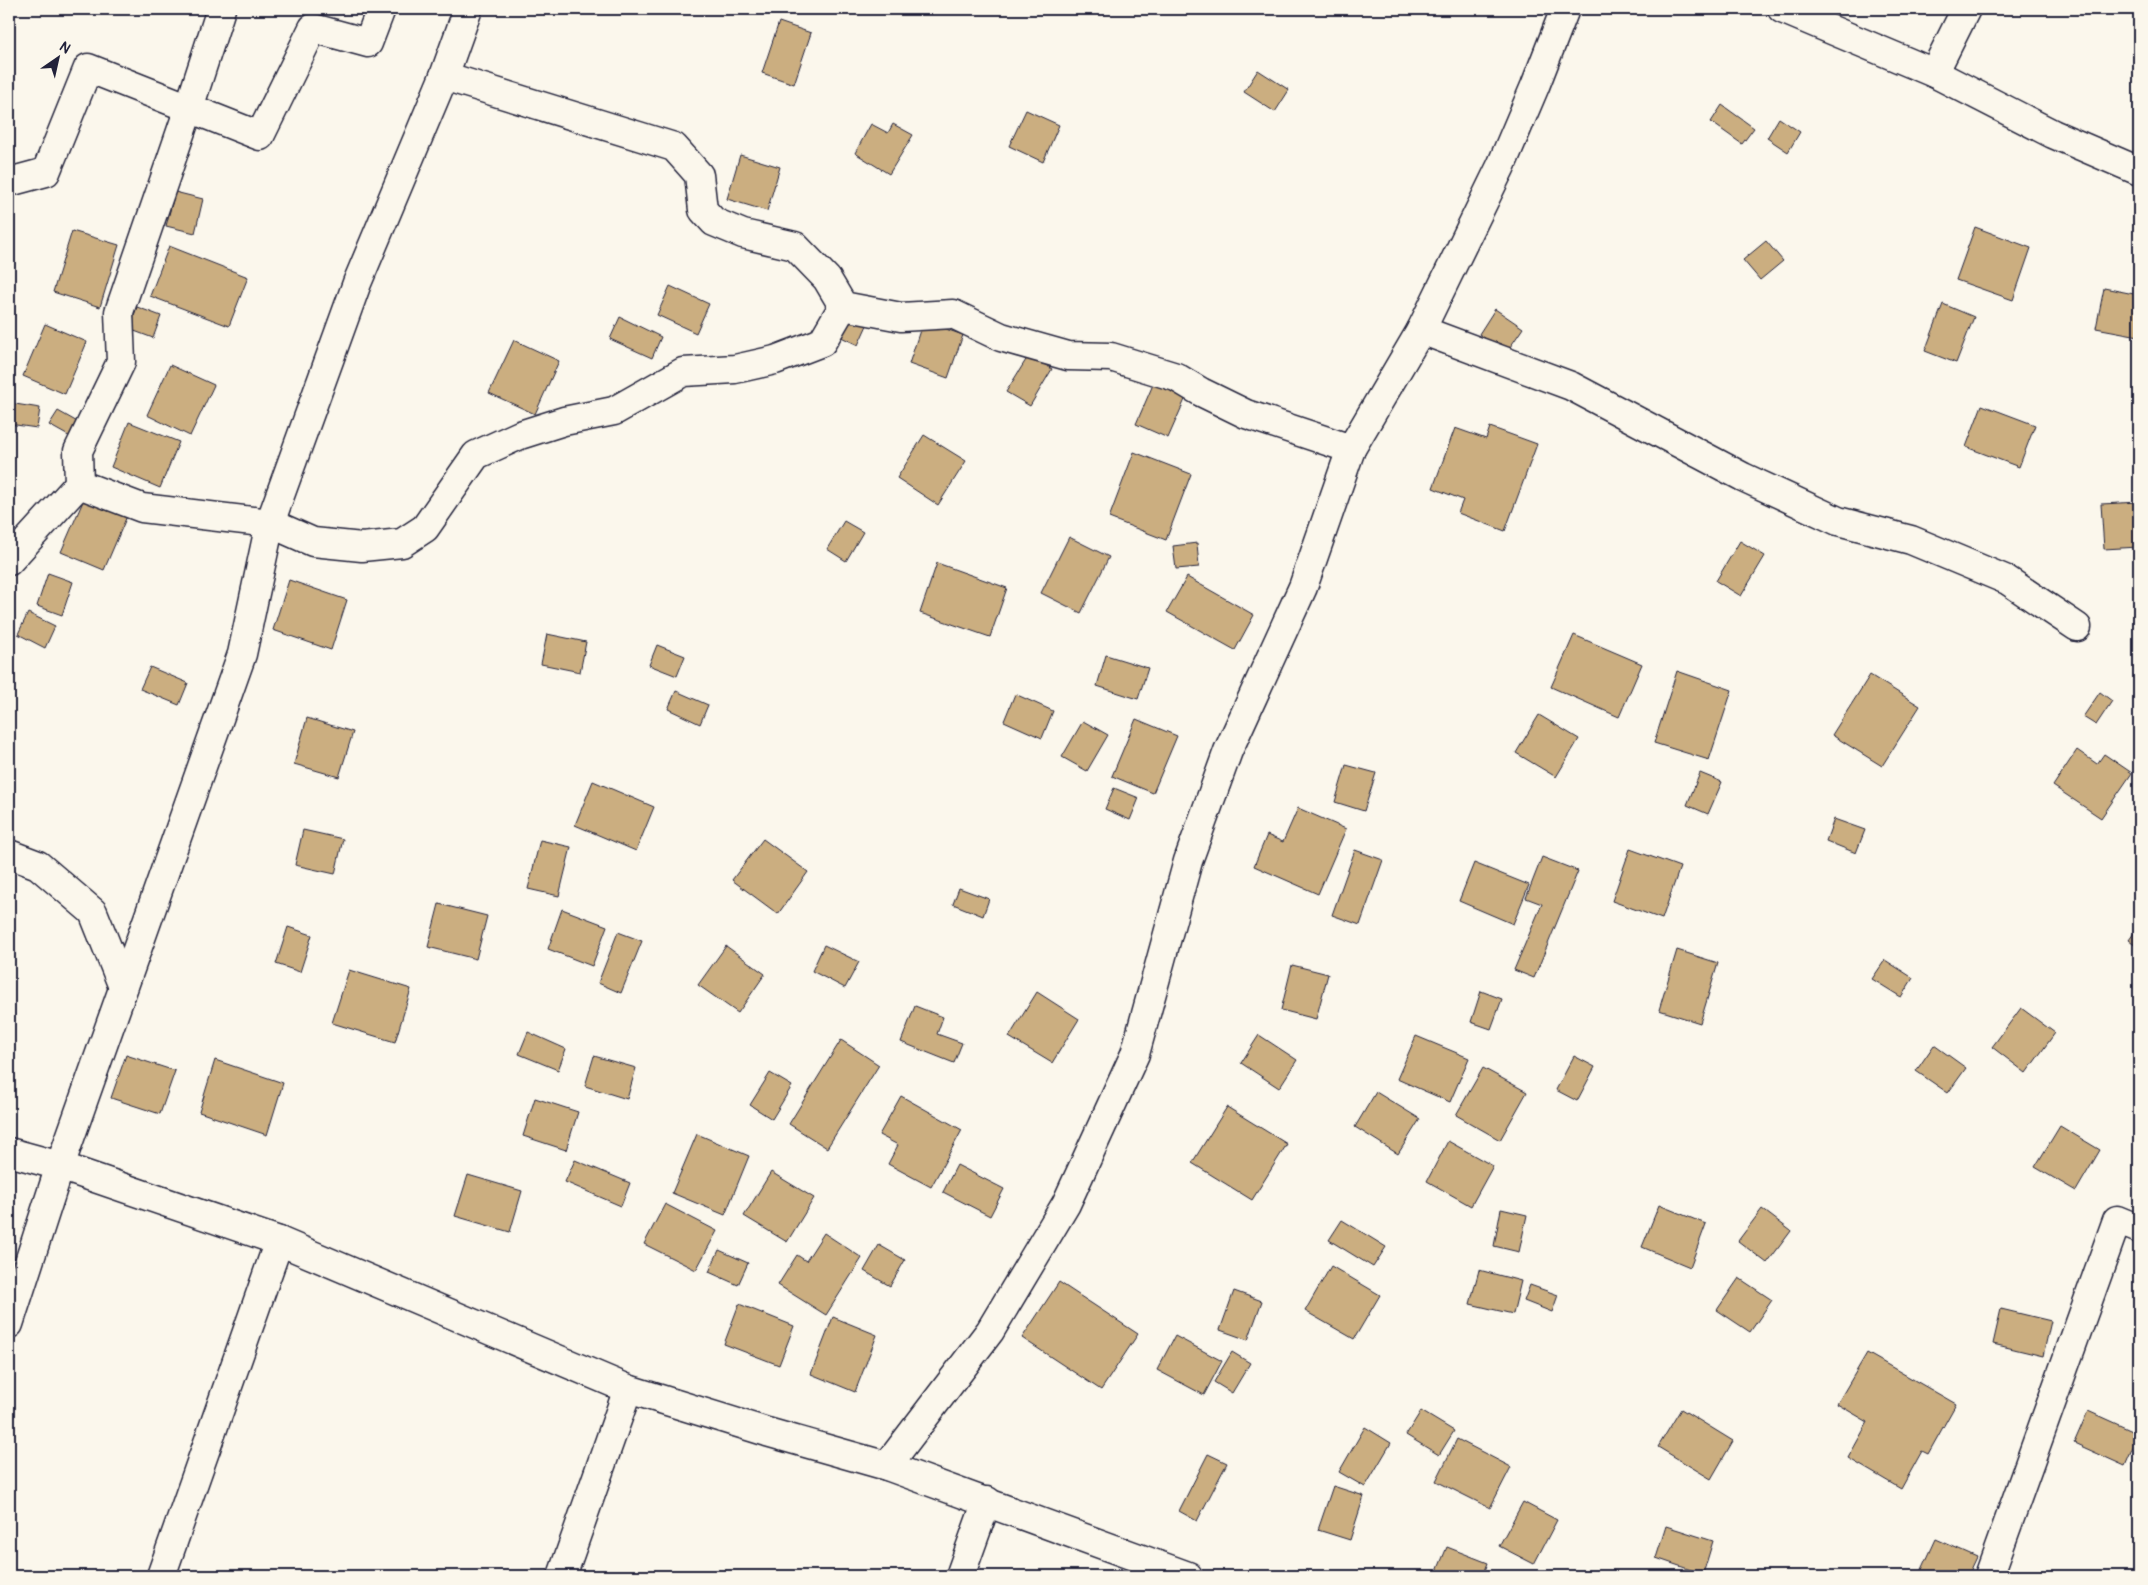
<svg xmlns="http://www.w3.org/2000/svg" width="2148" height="1585" viewBox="0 0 2148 1585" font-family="Pangolin,sans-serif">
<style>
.building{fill:#cbae80;stroke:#22223b}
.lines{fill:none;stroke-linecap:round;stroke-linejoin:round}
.minor-casing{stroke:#22223b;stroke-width:31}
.minor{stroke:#fbf7ec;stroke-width:28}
</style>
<rect width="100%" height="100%" fill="#fbf7ec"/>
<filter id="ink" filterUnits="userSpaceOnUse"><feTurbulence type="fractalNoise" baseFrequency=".02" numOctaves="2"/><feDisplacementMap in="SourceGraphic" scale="10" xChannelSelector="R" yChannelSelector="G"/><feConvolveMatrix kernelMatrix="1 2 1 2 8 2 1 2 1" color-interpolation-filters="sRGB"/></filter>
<g filter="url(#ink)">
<!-- building -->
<g class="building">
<path d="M779,22L811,33L794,84L762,73Z"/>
<path d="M1258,70L1289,90L1275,112L1244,92Z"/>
<path d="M1722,105L1754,128L1742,144L1711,122Z"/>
<path d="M1026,110L1059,125L1043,162L1009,146Z"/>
<path d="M1779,118L1800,132L1788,152L1767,138Z"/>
<path d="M871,124L888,133L893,124L913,135L889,174L855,153Z"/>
<path d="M740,155L780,167L767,211L727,199Z"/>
<path d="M175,192L203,199L195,233L166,226Z"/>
<path d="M1975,227L2031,248L2013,300L1956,280Z"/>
<path d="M72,231L119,245L100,307L53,292Z"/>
<path d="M1766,241L1783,261L1760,280L1743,260Z"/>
<path d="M169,246L248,277L229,326L150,296Z"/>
<path d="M670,286L709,304L696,333L657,315Z"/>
<path d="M2104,288L2139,295V336L2096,328Z"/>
<path d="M1943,304L1974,317L1956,363L1925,351Z"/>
<path d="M137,307L161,316L153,338L129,329Z"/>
<path d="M1495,309L1523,328L1506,353L1479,334Z"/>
<path d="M849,314L868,323L858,345L839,336Z"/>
<path d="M620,317L661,337L652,358L610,339Z"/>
<path d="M923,321L963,335L948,378L909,364Z"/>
<path d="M45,324L87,342L65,394L23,376Z"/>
<path d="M514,340L559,361L535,414L489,393Z"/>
<path d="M1029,355L1052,369L1030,406L1006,392Z"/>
<path d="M170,365L214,385L190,436L147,415Z"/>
<path d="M1155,380L1187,395L1168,438L1136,424Z"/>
<path d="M9,403L40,408L37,428L9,424Z"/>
<path d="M1982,405L2035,425L2019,467L1966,447Z"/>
<path d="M58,411L81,424L74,439L49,425Z"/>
<path d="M129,422L179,442L160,488L111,467Z"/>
<path d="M1490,427L1537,444L1505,531L1458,513L1463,500L1433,488L1455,428L1486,439Z"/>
<path d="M924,435L966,461L938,505L897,478Z"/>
<path d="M1134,452L1191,474L1166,540L1109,518Z"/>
<path d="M84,499L127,516L104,570L61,552Z"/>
<path d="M2139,502V547L2104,549L2101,504Z"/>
<path d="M844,521L863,532L846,561L827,549Z"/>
<path d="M1069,537L1109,557L1081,613L1041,593Z"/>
<path d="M1740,541L1765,556L1741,596L1716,581Z"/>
<path d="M1197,543L1199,567L1176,569L1173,546Z"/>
<path d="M937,563L1007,588L990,637L920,613Z"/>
<path d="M48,573L73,582L62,615L37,606Z"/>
<path d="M1187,577L1254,615L1235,650L1167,612Z"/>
<path d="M289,580L347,600L331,650L273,630Z"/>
<path d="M28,613L55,626L45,648L18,634Z"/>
<path d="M547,634L586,642L580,672L541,664Z"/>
<path d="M1574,635L1642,664L1619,717L1551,687Z"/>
<path d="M657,645L685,656L677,676L649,665Z"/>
<path d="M1106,655L1148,668L1138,699L1097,686Z"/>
<path d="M150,667L188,683L179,705L140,689Z"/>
<path d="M1677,671L1732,690L1709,760L1654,743Z"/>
<path d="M1870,675L1920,706L1882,766L1832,735Z"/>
<path d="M676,691L708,705L700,724L668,709Z"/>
<path d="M2100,692L2112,701L2096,725L2083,717Z"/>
<path d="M1015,694L1053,711L1042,738L1004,721Z"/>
<path d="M1539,715L1579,739L1556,777L1516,753Z"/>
<path d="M307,718L353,732L339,777L294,764Z"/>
<path d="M1136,719L1177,736L1153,793L1112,776Z"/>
<path d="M1083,721L1108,735L1087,771L1062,757Z"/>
<path d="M2077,750L2097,764L2104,754L2132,773L2101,818L2053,786Z"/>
<path d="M1346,765L1376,773L1364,811L1335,802Z"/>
<path d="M1700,773L1722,782L1708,814L1687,805Z"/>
<path d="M593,781L654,807L636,851L575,825Z"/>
<path d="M1114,788L1139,798L1130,820L1105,809Z"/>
<path d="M1298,808L1346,829L1318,894L1254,866L1267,835L1283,842Z"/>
<path d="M1834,819L1865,830L1856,853L1826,841Z"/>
<path d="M303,830L343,839L335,874L295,865Z"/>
<path d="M763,839L808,872L778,914L732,880Z"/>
<path d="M540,840L571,847L559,896L528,889Z"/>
<path d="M1630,849L1680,867L1662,919L1612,901Z"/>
<path d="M1355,850L1383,860L1360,925L1332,915Z"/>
<path d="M1542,857L1578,871L1534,978L1514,970L1542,904L1526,898Z"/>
<path d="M1474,863L1529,885L1513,924L1459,901Z"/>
<path d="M959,888L989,899L983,916L953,904Z"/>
<path d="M439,904L487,916L476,959L428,947Z"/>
<path d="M562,909L607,926L592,966L548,949Z"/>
<path d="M2139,926V947L2129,940Z"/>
<path d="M288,927L312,935L300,972L276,964Z"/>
<path d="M618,932L642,941L621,993L598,983Z"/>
<path d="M824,945L859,962L845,988L812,971Z"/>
<path d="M726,946L765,974L738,1013L698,985Z"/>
<path d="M1677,950L1718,963L1700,1023L1659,1010Z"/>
<path d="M1885,960L1913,978L1901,997L1872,979Z"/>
<path d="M1292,965L1328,974L1316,1019L1281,1010Z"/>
<path d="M349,970L411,989L395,1042L332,1023Z"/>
<path d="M1481,991L1502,999L1491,1029L1471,1022Z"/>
<path d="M1037,992L1079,1019L1052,1063L1009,1037Z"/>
<path d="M915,1006L943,1017L937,1034L962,1043L954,1063L901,1042Z"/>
<path d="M2021,1008L2055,1033L2026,1073L1992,1047Z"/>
<path d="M528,1032L566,1049L558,1070L519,1054Z"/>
<path d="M1259,1035L1297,1060L1279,1088L1241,1063Z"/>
<path d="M1416,1036L1469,1058L1450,1102L1397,1079Z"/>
<path d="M841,1040L879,1065L827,1148L789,1124Z"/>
<path d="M1934,1045L1966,1068L1948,1093L1916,1071Z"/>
<path d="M126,1055L175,1071L160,1114L111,1098Z"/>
<path d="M594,1056L636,1068L627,1099L585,1086Z"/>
<path d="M1574,1056L1595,1067L1577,1101L1556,1090Z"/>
<path d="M215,1060L283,1083L267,1135L199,1112Z"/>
<path d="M1483,1068L1527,1092L1500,1140L1456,1115Z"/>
<path d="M770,1073L792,1086L772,1119L750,1105Z"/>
<path d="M1376,1092L1420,1119L1398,1154L1355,1127Z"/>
<path d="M901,1096L962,1130L931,1187L888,1164L898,1145L879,1135Z"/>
<path d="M535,1098L578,1112L566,1150L523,1136Z"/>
<path d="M1227,1107L1287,1144L1252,1200L1192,1163Z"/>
<path d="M2060,1126L2100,1150L2076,1191L2035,1167Z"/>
<path d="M697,1134L749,1156L725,1215L672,1193Z"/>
<path d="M1448,1141L1493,1166L1471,1206L1427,1181Z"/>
<path d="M575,1160L630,1183L621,1206L565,1182Z"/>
<path d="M957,1165L1004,1189L990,1216L943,1192Z"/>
<path d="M771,1172L814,1198L787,1242L744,1216Z"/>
<path d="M468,1175L522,1191L510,1232L455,1216Z"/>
<path d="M665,1204L717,1231L696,1270L644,1244Z"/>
<path d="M1659,1205L1706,1224L1690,1267L1642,1247Z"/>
<path d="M1501,1209L1527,1215L1519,1252L1494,1246Z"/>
<path d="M1762,1209L1791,1231L1767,1263L1738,1241Z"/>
<path d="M1342,1220L1386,1247L1373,1267L1329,1240Z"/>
<path d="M824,1233L862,1258L826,1315L778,1285L797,1255L806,1261Z"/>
<path d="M879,1245L905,1260L890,1286L864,1271Z"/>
<path d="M719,1250L748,1263L738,1285L709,1272Z"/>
<path d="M1331,1266L1380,1295L1354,1339L1305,1311Z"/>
<path d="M1479,1270L1521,1281L1513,1314L1470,1304Z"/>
<path d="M1739,1278L1772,1300L1750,1332L1717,1310Z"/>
<path d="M1059,1282L1138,1334L1101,1390L1022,1338Z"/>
<path d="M1530,1285L1558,1295L1552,1312L1524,1301Z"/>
<path d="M1234,1291L1262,1301L1248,1340L1220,1330Z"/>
<path d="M739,1304L794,1326L779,1365L724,1344Z"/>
<path d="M2001,1309L2051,1321L2043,1356L1993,1344Z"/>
<path d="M833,1317L877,1335L855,1392L811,1374Z"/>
<path d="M1175,1336L1222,1361L1204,1395L1157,1370Z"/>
<path d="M1232,1352L1250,1363L1232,1393L1214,1382Z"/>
<path d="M1867,1353L1956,1404L1928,1454L1922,1451L1901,1489L1848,1458L1868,1422L1837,1404Z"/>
<path d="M1681,1409L1733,1441L1711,1479L1658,1447Z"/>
<path d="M1421,1411L1454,1431L1439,1455L1406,1435Z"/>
<path d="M2088,1411L2139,1434L2125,1466L2074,1443Z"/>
<path d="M1365,1427L1391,1443L1365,1487L1339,1472Z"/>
<path d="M1457,1439L1511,1467L1490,1508L1436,1481Z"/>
<path d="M1208,1454L1227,1463L1197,1521L1179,1511Z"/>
<path d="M1333,1486L1364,1496L1350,1540L1318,1530Z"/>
<path d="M1523,1502L1557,1520L1534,1564L1499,1546Z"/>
<path d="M1666,1526L1713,1541L1703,1574L1656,1558Z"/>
<path d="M1936,1539L1977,1557L1968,1576H1919Z"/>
<path d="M1447,1547L1488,1563L1483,1576H1435Z"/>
</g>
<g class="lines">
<!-- minor casing -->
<g class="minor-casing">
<g id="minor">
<path d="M221,9L189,108L119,312L121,362L78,451L79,484L142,508L270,523L313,542L362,547L402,543L425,528L476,455L520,435L564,421L614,411L683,372L735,369L775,360L822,342L843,306"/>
<path d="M1782,9L1934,73L2053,134L2139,171"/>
<path d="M1934,73L1966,9"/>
<path d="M444,76L674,147L699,175L703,210L714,222L743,234L795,246L827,279L843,306L901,317L953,314L1001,337L1068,356L1111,357L1176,377L1201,392L1246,414L1351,449"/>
<path d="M9,182L46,172L88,68L260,136L313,28L368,43L381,9"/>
<path d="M1421,330L1571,386L1743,477L1838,521L1911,540L2007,580L2077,627"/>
<path d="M9,561L79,484"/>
<path d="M9,854L38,865L93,912L123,987"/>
<path d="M9,1152L60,1166L279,1241L628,1389L767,1432L887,1466L1188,1576"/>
<path d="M9,1324L60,1166L242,654L270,523L357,283L444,76L468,9"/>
<path d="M887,1466L990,1331L1066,1204L1135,1054L1188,861L1228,751L1303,587L1351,449L1421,330L1501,166L1535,86L1565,9"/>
<path d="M161,1576L279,1241"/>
<path d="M562,1576L628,1389"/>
<path d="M960,1576L987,1501"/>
<path d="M1989,1576L2117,1220L2139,1229"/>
</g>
</g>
<!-- minor -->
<use href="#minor" class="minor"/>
</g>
</g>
<!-- margin -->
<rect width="2148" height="1585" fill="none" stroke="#fbf7ec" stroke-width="30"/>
<rect x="15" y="15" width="2118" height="1555" fill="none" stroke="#22223b" stroke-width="2" filter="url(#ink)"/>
<!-- north arrow -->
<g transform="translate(58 58) rotate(34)" stroke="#fbf7ec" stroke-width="4" paint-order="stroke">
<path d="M0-4L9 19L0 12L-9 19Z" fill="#22223b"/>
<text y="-8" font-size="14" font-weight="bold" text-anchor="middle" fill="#22223b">N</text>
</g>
</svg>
